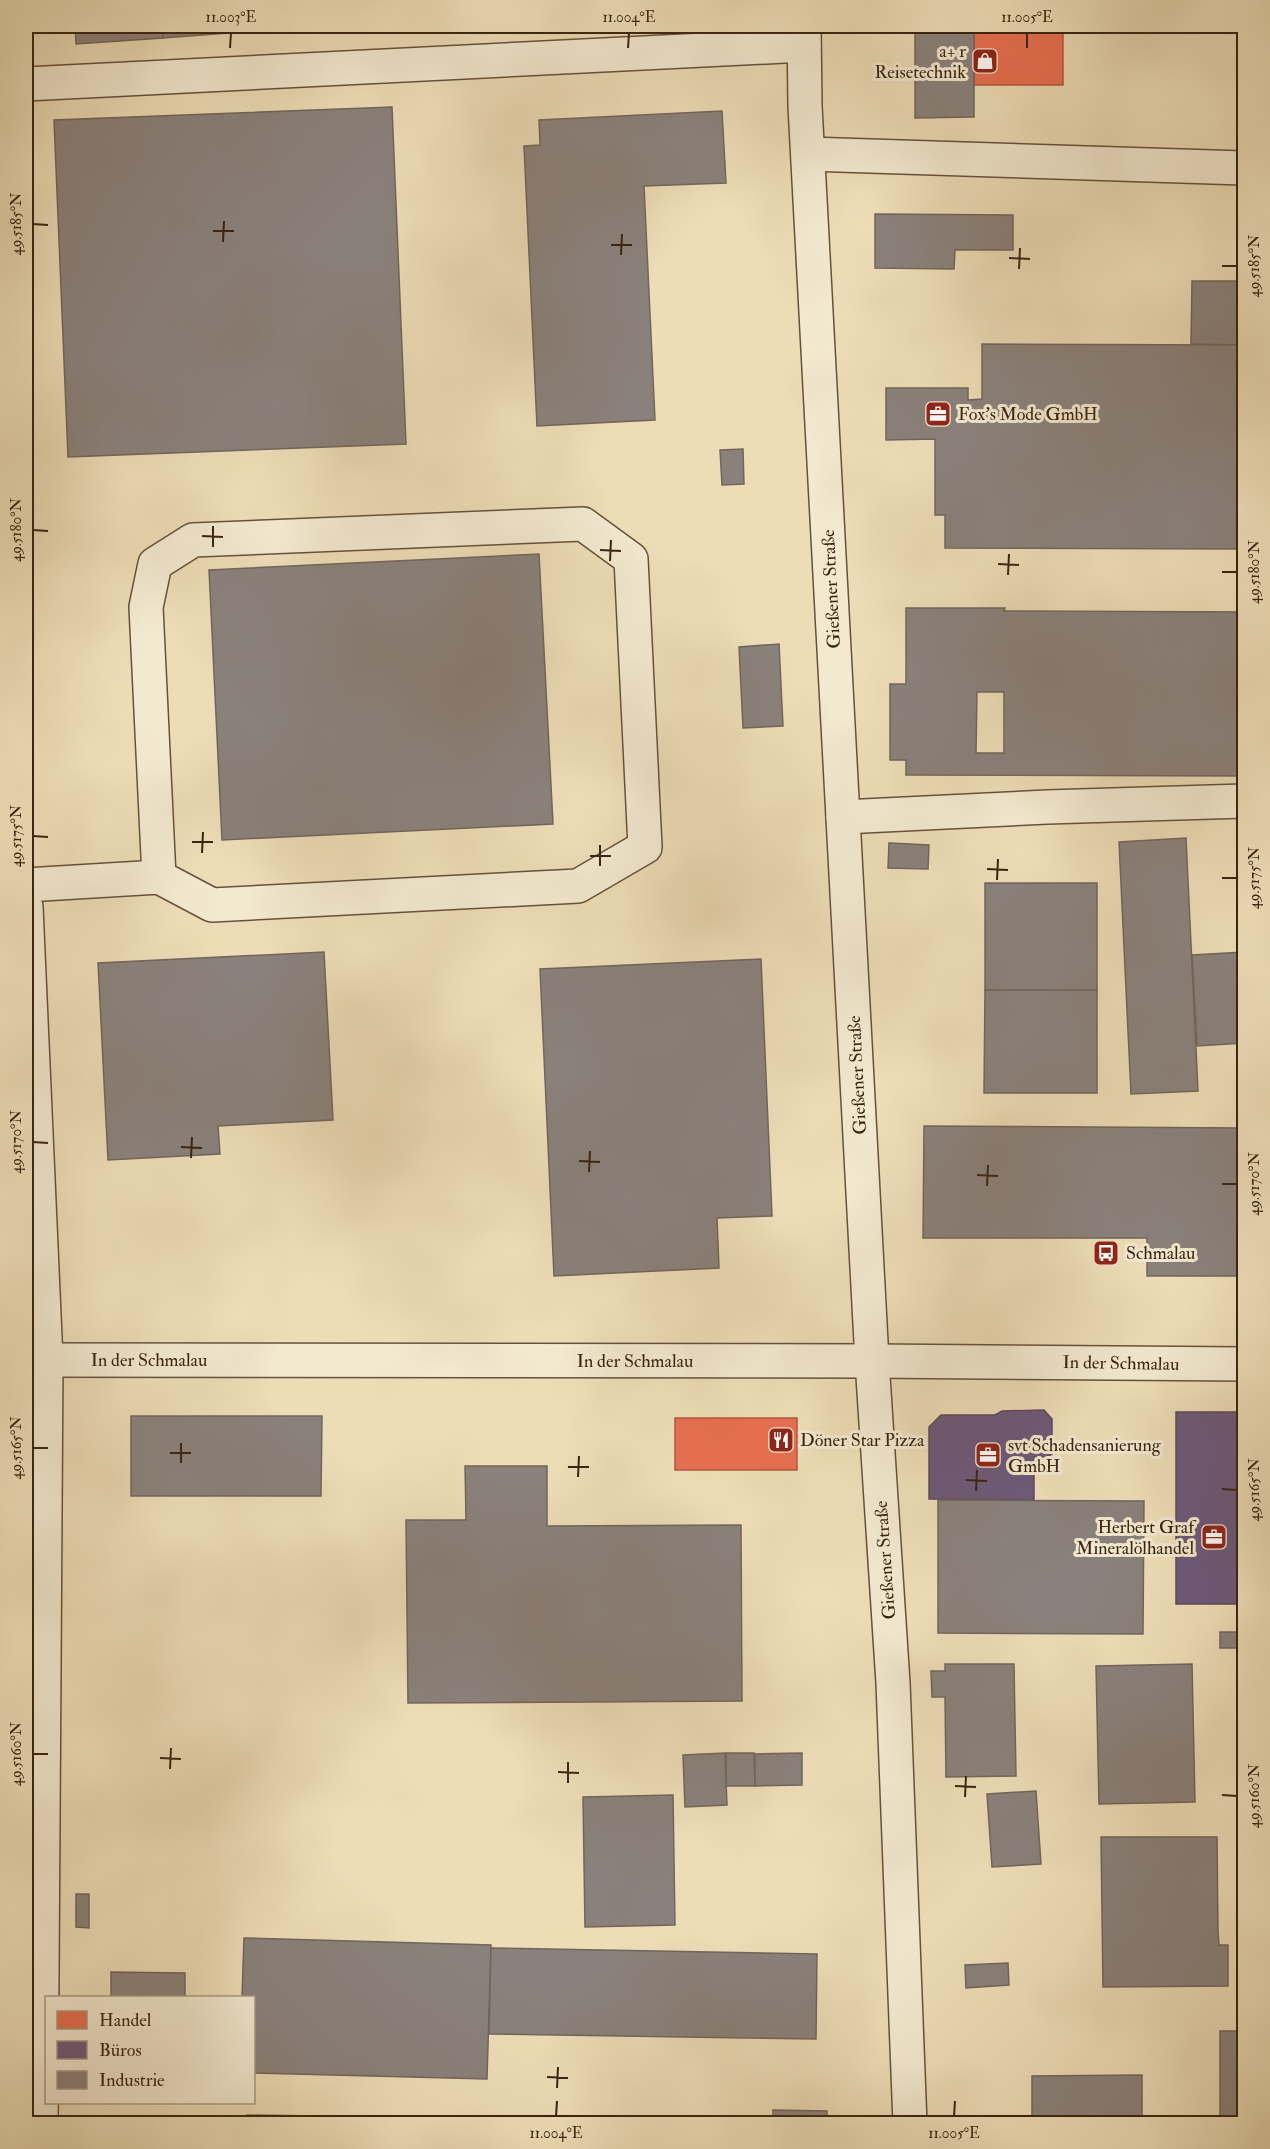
<svg xmlns="http://www.w3.org/2000/svg" width="1270" height="2149" viewBox="0 0 1270 2149" font-family="'IM FELL Double Pica',serif">
<style>
.shops{fill:#e76f51;stroke:#b3583e;stroke-width:1.5}
.offices{fill:#6d597a;stroke:#5d495a;stroke-width:1.5}
.industry{fill:#8a817c;stroke:#72655c;stroke-width:1.5;fill-rule:evenodd}
.lines{fill:none;stroke-linecap:round;stroke-linejoin:round}
.minor-casing{stroke:#66523a;stroke-width:36}
.minor{stroke:#f3e9d0;stroke-width:33}
.ticks{fill:none;stroke:#392411;stroke-width:2}
.labels{text-anchor:middle;stroke-width:6;stroke-linejoin:round;paint-order:stroke}
.poi-label{font-size:18px;fill:#392411;stroke:#f3e9d0;text-anchor:start}
.street-label{font-size:18px;fill:#392411;stroke:#f3e9d0}
.neatline{fill:none;stroke:#392411;stroke-width:2}
.ticks-label{font-size:15px;text-anchor:middle;fill:#392411}
</style>
<rect width="100%" height="100%" fill="#edddb7"/>
<filter id="stains"><feTurbulence type="fractalNoise" baseFrequency=".00333" numOctaves="4"/><feColorMatrix values="0 0 0 0 .2 0 0 0 0 .09 0 0 0 0 .02 0 0 0 .5 -.17"/></filter>
<radialGradient id="worn" r=".72"><stop offset=".6" stop-color="#630" stop-opacity="0"/><stop offset="1" stop-color="#630" stop-opacity=".3"/></radialGradient>
<!-- shops -->
<g class="shops">
<rect x="974" y="33" width="89" height="52"/>
<rect x="675" y="1418" width="122" height="52"/>
</g>
<!-- offices -->
<g class="offices">
<path d="M1044,1410L1052,1419V1454L1047,1457H1034V1500L929,1499V1427L941,1415H995L1002,1411Z"/>
<rect x="1176" y="1412" width="68" height="192"/>
</g>
<!-- industry -->
<g class="industry">
<path d="M75,26H162L163,38L76,44Z"/>
<path d="M162,26H322L163,38Z"/>
<path d="M915,33H974V117L915,118Z"/>
<path d="M392,107L406,444L68,457L54,120Z"/>
<path d="M722,111L726,183L644,186L655,420L537,426L524,146L540,145L539,120Z"/>
<path d="M875,214L1013,215V250H955L954,269L875,268Z"/>
<path d="M1192,281H1244V368H1241V345L1191,344Z"/>
<path d="M982,344L1241,345V368H1244V549L945,548V515H935V439L886,440V388H968V400L982,399Z"/>
<path d="M743,449L744,484L722,485L720,450Z"/>
<path d="M539,554L553,824L222,840L209,570Z"/>
<path d="M906,608H1005L1004,611L1244,612V776L906,775V760H890V684H906ZM977,692H1004V753H976Z"/>
<path d="M779,644L783,726L743,728L739,647Z"/>
<path d="M1186,838L1198,1091L1131,1094L1119,842Z"/>
<path d="M889,843L929,845L928,869L888,868Z"/>
<rect x="985" y="883" width="112" height="107"/>
<path d="M324,952L333,1120L218,1126L220,1154L108,1160L98,963Z"/>
<path d="M1244,952V1043L1197,1046L1192,955Z"/>
<path d="M761,959L772,1216L717,1218L719,1268L554,1276L540,969Z"/>
<path d="M985,990H1097V1093H984Z"/>
<path d="M924,1126L1244,1128V1276H1147V1238H923Z"/>
<path d="M131,1416H322L321,1496H131Z"/>
<path d="M465,1466H547V1526L741,1525L742,1701L408,1703L406,1520H466Z"/>
<path d="M938,1500L1144,1501L1143,1634L938,1633Z"/>
<rect x="1220" y="1632" width="24" height="16"/>
<path d="M945,1664H1014L1016,1776L946,1777L945,1697H932L931,1671H945Z"/>
<path d="M1192,1664L1195,1802L1099,1804L1096,1666Z"/>
<path d="M725,1753L727,1805L685,1807L683,1755Z"/>
<path d="M726,1753H754L755,1786H726Z"/>
<path d="M802,1753V1785L755,1786V1754Z"/>
<path d="M1036,1791L1041,1864L992,1867L987,1794Z"/>
<path d="M673,1795L675,1925L585,1927L583,1797Z"/>
<path d="M1101,1837H1217L1218,1932L1219,1945H1228V1986L1103,1987Z"/>
<path d="M76,1894H89V1928L76,1927Z"/>
<path d="M244,1938L491,1945L487,2079L254,2073V1998H242Z"/>
<path d="M491,1948L817,1954L816,2039L489,2034Z"/>
<path d="M1008,1963L1009,1985L966,1988L965,1965Z"/>
<path d="M111,1972L185,1973V1998H111Z"/>
<rect x="1220" y="2031" width="24" height="93"/>
<path d="M1142,2075V2124H1032V2076Z"/>
<path d="M773,2110L827,2111V2124H773Z"/>
<path d="M247,2115L772,2123V2124H247Z"/>
</g>
<g class="lines">
<!-- minor casing -->
<g class="minor-casing">
<g id="minor">
<path d="M804,26L805,106L872,1361L893,1683L910,2124"/>
<path d="M26,84L804,45"/>
<path d="M808,154L1244,168"/>
<path d="M843,817L1047,807L1244,801"/>
<path d="M26,885L159,877L212,905L578,886L645,847L631,559L583,524L193,540L155,564L146,607L159,877"/>
<path d="M26,907L46,1360L41,2124"/>
<path d="M26,1360L872,1361L1244,1364"/>
</g>
</g>
<!-- minor -->
<use href="#minor" class="minor"/>
</g>
<!-- ticks -->
<path class="ticks" d="M230,48L231,33M628,48L629,33M1027,48V33M33,224L48,225M213,231H234M223,242L224,221M611,245H632M621,255L622,234M1009,258L1030,259M1222,266H1237M1019,269L1020,248M33,530L48,531M202,536L223,537M213,547V526M600,550L621,551M610,561L611,540M998,564L1019,565M1222,572H1237M1008,575L1009,554M33,836L48,837M192,842H213M202,853L203,832M590,856H611M600,866V845M987,869L1008,870M1222,878H1237M997,880L998,859M33,1142L48,1143M181,1147L202,1148M191,1158L192,1137M579,1161L600,1162M589,1172L590,1151M977,1175L998,1176M1222,1184H1237M987,1186L988,1165M33,1448H48M170,1453H191M181,1463V1443M568,1467H589M578,1477L579,1456M966,1480L987,1481M1222,1489L1237,1490M976,1491L977,1470M33,1754H48M160,1758L181,1759M170,1769L171,1748M558,1772L579,1773M568,1783V1762M955,1786L976,1787M1222,1795L1237,1796M965,1797L966,1776M547,2077L568,2078M557,2088L558,2067M556,2116L557,2101M954,2116L955,2101"/>
<!-- icons -->
<defs>
<g id="shop-square" transform="scale(1.35)"><rect x="-9" y="-9" width="18" height="18" rx="4" fill="#8f2418" stroke="#f3e9d0"/><path d="M-5-2.5h2.3a2.7 3.5 0 0 1 5.4 0H5L5.5 6h-11ZM-1.5-2.5h3a1.5 2.3 0 0 0-3 0Z" fill="#fff"/></g>
<g id="office-square" transform="scale(1.35)"><rect x="-9" y="-9" width="18" height="18" rx="4" fill="#8f2418" stroke="#f3e9d0"/><path d="M-6-3h4V-5.5h4V-3h4V5H-6ZM-1-4.5V-3h2v-1.5ZM-6 0V1H6V0Z" fill="#fff"/></g>
<g id="bus-square" transform="scale(1.35)"><rect x="-9" y="-9" width="18" height="18" rx="4" fill="#8f2418" stroke="#f3e9d0"/><path d="M-5-6H5V4H4V6H2V4H-2V6H-4V4H-5ZM-3.5-4V0h7V-4ZM-3.5 1.2v1.5H-2V1.2ZM2 1.2v1.5H3.5V1.2Z" fill="#fff"/></g>
<g id="restaurant-square" transform="scale(1.35)"><rect x="-9" y="-9" width="18" height="18" rx="4" fill="#8f2418" stroke="#f3e9d0"/><path d="M-5-6h1v4h1v-4h1v4h1v-4h1v5L-1.5 .5V6h-2V.5L-5-1ZM5-6V6H3V1.5H1.5Q1.5-4 5-6Z" fill="#fff"/></g>
</defs>
<g fill-rule="evenodd">
<use href="#shop-square" x="985" y="61"/>
<use href="#office-square" x="938" y="414"/>
<use href="#bus-square" x="1106" y="1253"/>
<use href="#restaurant-square" x="781" y="1440"/>
<use href="#office-square" x="988" y="1455"/>
<use href="#office-square" x="1214" y="1537"/>
</g>
<g class="labels">
<!-- poi labels -->
<g class="poi-label">
<text x="966" y="57" text-anchor="end">a+ r<tspan x="966" dy="21">Reisetechnik</tspan></text>
<text x="958" y="420">Fox's Mode GmbH</text>
<text x="1126" y="1259">Schmalau</text>
<text x="800" y="1446">Döner Star Pizza</text>
<text x="1008" y="1451">svt Schadensanierung<tspan x="1008" dy="21">GmbH</tspan></text>
<text x="1194" y="1533" text-anchor="end">Herbert Graf<tspan x="1194" dy="21">Mineralölhandel</tspan></text>
</g>
<!-- street labels -->
<g class="street-label">
<text transform="translate(831 589) rotate(-93)" y="6">Gießener Straße</text>
<text transform="translate(857 1075) rotate(-93)" y="6">Gießener Straße</text>
<text x="149" y="1366">In der Schmalau</text>
<text x="635" y="1367">In der Schmalau</text>
<text transform="translate(1121 1363) rotate(1)" y="6">In der Schmalau</text>
<text transform="translate(885 1560) rotate(-94)" y="6">Gießener Straße</text>
</g>
</g>
<!-- margin -->
<rect width="1270" height="2149" fill="none" stroke="#edddb7" stroke-width="66"/>
<!-- legend -->
<rect x="45" y="1996" width="210" height="108" fill="#f3e9d0" stroke="#a99a84" stroke-width="1.5"/>
<rect x="57" y="2011" width="30" height="18" fill="#e76f51" stroke="#a99a84" stroke-width="1.5"/>
<text x="99" y="2026" font-size="18" fill="#392411">Handel</text>
<rect x="57" y="2041" width="30" height="18" fill="#6d597a" stroke="#a99a84" stroke-width="1.5"/>
<text x="99" y="2056" font-size="18" fill="#392411">Büros</text>
<rect x="57" y="2071" width="30" height="18" fill="#8a817c" stroke="#a99a84" stroke-width="1.5"/>
<text x="99" y="2086" font-size="18" fill="#392411">Industrie</text>
<rect x="33" y="33" width="1204" height="2083" class="neatline"/>
<g class="ticks-label">
<text x="231" y="22">11.003°E</text>
<text x="629" y="22">11.004°E</text>
<text x="1027" y="22">11.005°E</text>
<text transform="translate(16 224) rotate(-90)" y="5">49.5185°N</text>
<text transform="translate(1254 266) rotate(-90)" y="5">49.5185°N</text>
<text transform="translate(16 530) rotate(-90)" y="5">49.5180°N</text>
<text transform="translate(1254 572) rotate(-90)" y="5">49.5180°N</text>
<text transform="translate(16 836) rotate(-90)" y="5">49.5175°N</text>
<text transform="translate(1254 878) rotate(-90)" y="5">49.5175°N</text>
<text transform="translate(16 1142) rotate(-90)" y="5">49.5170°N</text>
<text transform="translate(1254 1184) rotate(-90)" y="5">49.5170°N</text>
<text transform="translate(16 1448) rotate(-90)" y="5">49.5165°N</text>
<text transform="translate(1254 1490) rotate(-90)" y="5">49.5165°N</text>
<text transform="translate(16 1754) rotate(-90)" y="5">49.5160°N</text>
<text transform="translate(1254 1796) rotate(-90)" y="5">49.5160°N</text>
<text x="556" y="2138">11.004°E</text>
<text x="954" y="2138">11.005°E</text>
</g>
<rect width="100%" height="100%" filter="url(#stains)"/>
<rect width="100%" height="100%" fill="url(#worn)"/>
</svg>
